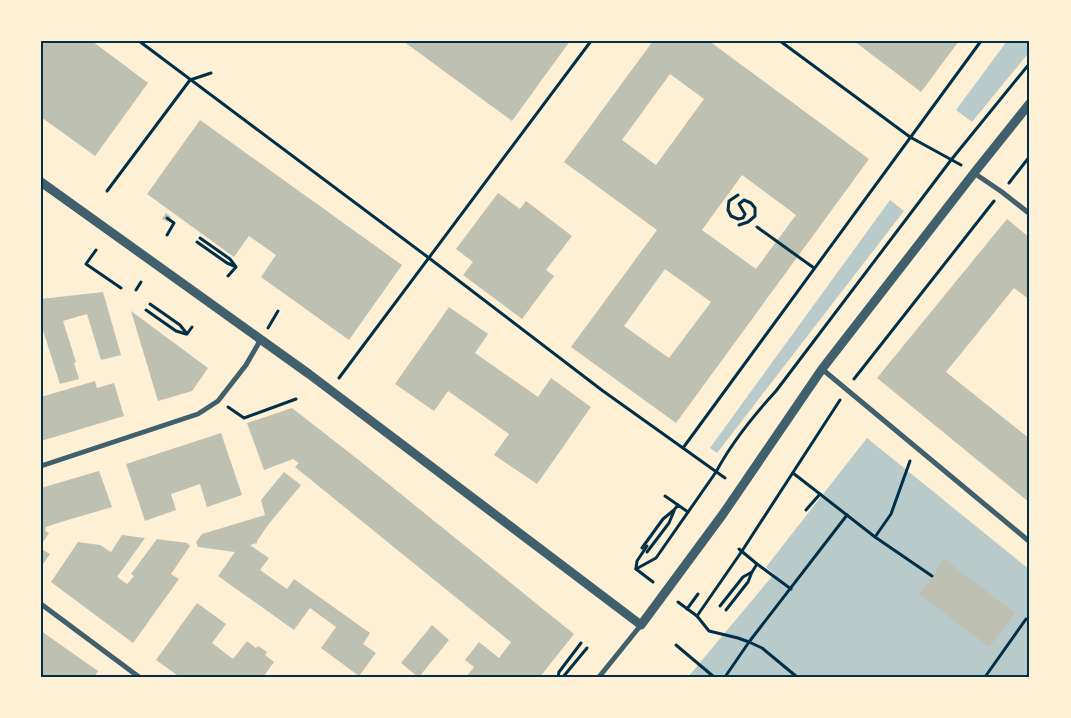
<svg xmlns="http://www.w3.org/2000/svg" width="1071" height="718" viewBox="0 0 1071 718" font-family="'IBM Plex Sans',sans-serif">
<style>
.green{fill:#b9caca}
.building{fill:#bec0b2;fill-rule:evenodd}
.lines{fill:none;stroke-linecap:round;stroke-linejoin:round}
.path{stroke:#003049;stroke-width:3}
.minor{stroke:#3f606c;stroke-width:5}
.tertiary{stroke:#3f606c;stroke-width:9}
.neatline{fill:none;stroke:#003049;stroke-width:2}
</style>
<rect width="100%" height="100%" fill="#fdf0d5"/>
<!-- green -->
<g class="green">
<path d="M1007,41H1030V51L972,122L956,110Z"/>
<path d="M890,200L904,211L717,453L710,448Z"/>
<path d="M867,438L1030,570V677H688L774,574L766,567Z"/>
</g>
<!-- building -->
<g class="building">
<path d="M41,41H92L148,83L95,156L41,117Z"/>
<path d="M403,41H570L512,121Z"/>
<path d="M653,41H709L869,159L676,423L571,347L657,230L564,162ZM670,74L704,99L656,165L622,140ZM742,175L796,215L756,269L702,230ZM665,269L711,302L669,358L624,326Z"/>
<path d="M854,41H959L921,92Z"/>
<path d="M200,120L402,265L349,340L261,277L276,255L249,236L234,257L147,194Z"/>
<path d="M498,193L520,209L526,201L572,236L546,270L554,276L522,319L463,275L473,262L456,249Z"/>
<path d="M166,213L171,217L168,222L162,219Z"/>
<path d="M1007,219L1030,238V300L1014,288L946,372L1030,439V503L877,378Z"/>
<path d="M103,292L121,355L101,360L87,314L63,321L76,362L74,363L79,379L60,384L42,327L41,299Z"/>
<path d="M449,307L488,334L475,353L538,397L551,378L591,407L537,484L494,455L509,434L448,391L434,411L395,384Z"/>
<path d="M131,311L208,368L192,391L158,401Z"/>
<path d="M95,381L97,388L114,383L124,416L41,441V397Z"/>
<path d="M292,408L360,461L574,634L540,677H466L474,667L465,660L479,642L499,658L511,642L295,467L299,463L293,459L264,470L247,423Z"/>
<path d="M221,433L242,495L207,507L200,484L171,494L176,510L145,521L126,464Z"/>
<path d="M99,471L112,507L61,522L46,527L45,531L49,533L41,545V488Z"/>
<path d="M284,472L301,485L268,525L257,541V543L250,545L269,558L260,570L287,589L294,579L370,633L363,644L376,653L359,676L321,648L336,627L310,608L294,630L218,576L235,552L198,547L196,542L202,534L265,515L261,500Z"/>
<path d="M122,535L145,538L117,577L127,584L134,576L131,574L157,539L187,543L190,546L171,574L179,579L133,643L51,582L78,542L100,545L111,552Z"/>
<path d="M41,549L50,554L41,567Z"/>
<path d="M944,559L1015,613L989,647L919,594Z"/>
<path d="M197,603L226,624L212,643L233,659L247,641L256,648L258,646L266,651L267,653L265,655L274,662L263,677H180L156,660Z"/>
<path d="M432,625L449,640L419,677H418L401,663Z"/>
<path d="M41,631L98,671L94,677H41Z"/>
</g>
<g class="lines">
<!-- path -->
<g class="path">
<path d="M139,41L429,258L603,391L725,478"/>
<path d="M780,41L910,137L961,165"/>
<path d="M1009,183L1030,156"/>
<path d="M107,191L190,80L211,73"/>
<path d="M738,195L729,201L728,210L731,216L738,219L743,218L745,214L739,204L744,200L751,203L755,208V216L748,222L739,225"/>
<path d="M167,218L174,223L167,235"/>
<path d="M757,227L814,268"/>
<path d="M200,238L230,259L236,267L228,276"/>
<path d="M197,242L227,263L234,266"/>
<path d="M96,250L86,264L121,288"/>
<path d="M136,290L141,282"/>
<path d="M150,304L180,325L187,334L192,327"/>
<path d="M146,310L176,331L186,334"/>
<path d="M268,328L278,311"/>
<path d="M339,378L591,41"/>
<path d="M854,379L994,201"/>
<path d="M228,407L244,418L296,399"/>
<path d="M683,448L981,41"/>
<path d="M793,473L875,537L932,576"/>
<path d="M665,496L678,505"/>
<path d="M806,510L820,494"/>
<path d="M875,537L891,514L910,461"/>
<path d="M642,548L663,519L674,510L678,505L688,512"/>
<path d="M647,552L669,523L674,511"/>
<path d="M757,564L791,589"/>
<path d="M636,568L637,561L647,546"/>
<path d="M636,569L656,558L716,472C732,442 754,415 776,391L951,160L1030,63"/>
<path d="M636,569L653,582"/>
<path d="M678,602L697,616L709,631L738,638L749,642L762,648L797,677"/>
<path d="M720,606L743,577L752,572L757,564L739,549"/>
<path d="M687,609L698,594"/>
<path d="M726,610L748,582L752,572"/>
<path d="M697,616L742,551L840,400"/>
<path d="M676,645L714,677"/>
<path d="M558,677L559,672L581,643"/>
<path d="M563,677L587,648"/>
<path d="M725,677L749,642L847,515"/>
<path d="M985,677L1026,619L1030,620"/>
</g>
<!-- minor -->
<g class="minor">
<path d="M974,173L1002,192L1030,214"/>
<path d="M822,369L1030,542"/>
<path d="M41,466L198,414L218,401L246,365L261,339"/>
<path d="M41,604L139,677"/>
<path d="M599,677L641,625"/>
</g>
<!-- tertiary -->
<path class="tertiary" d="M41,182L309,374L641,625L723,514L822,369L974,173L1030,103"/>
</g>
<!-- border -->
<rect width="1071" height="718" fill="none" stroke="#fdf0d5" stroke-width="85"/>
<rect x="42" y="42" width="986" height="634" class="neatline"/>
</svg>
